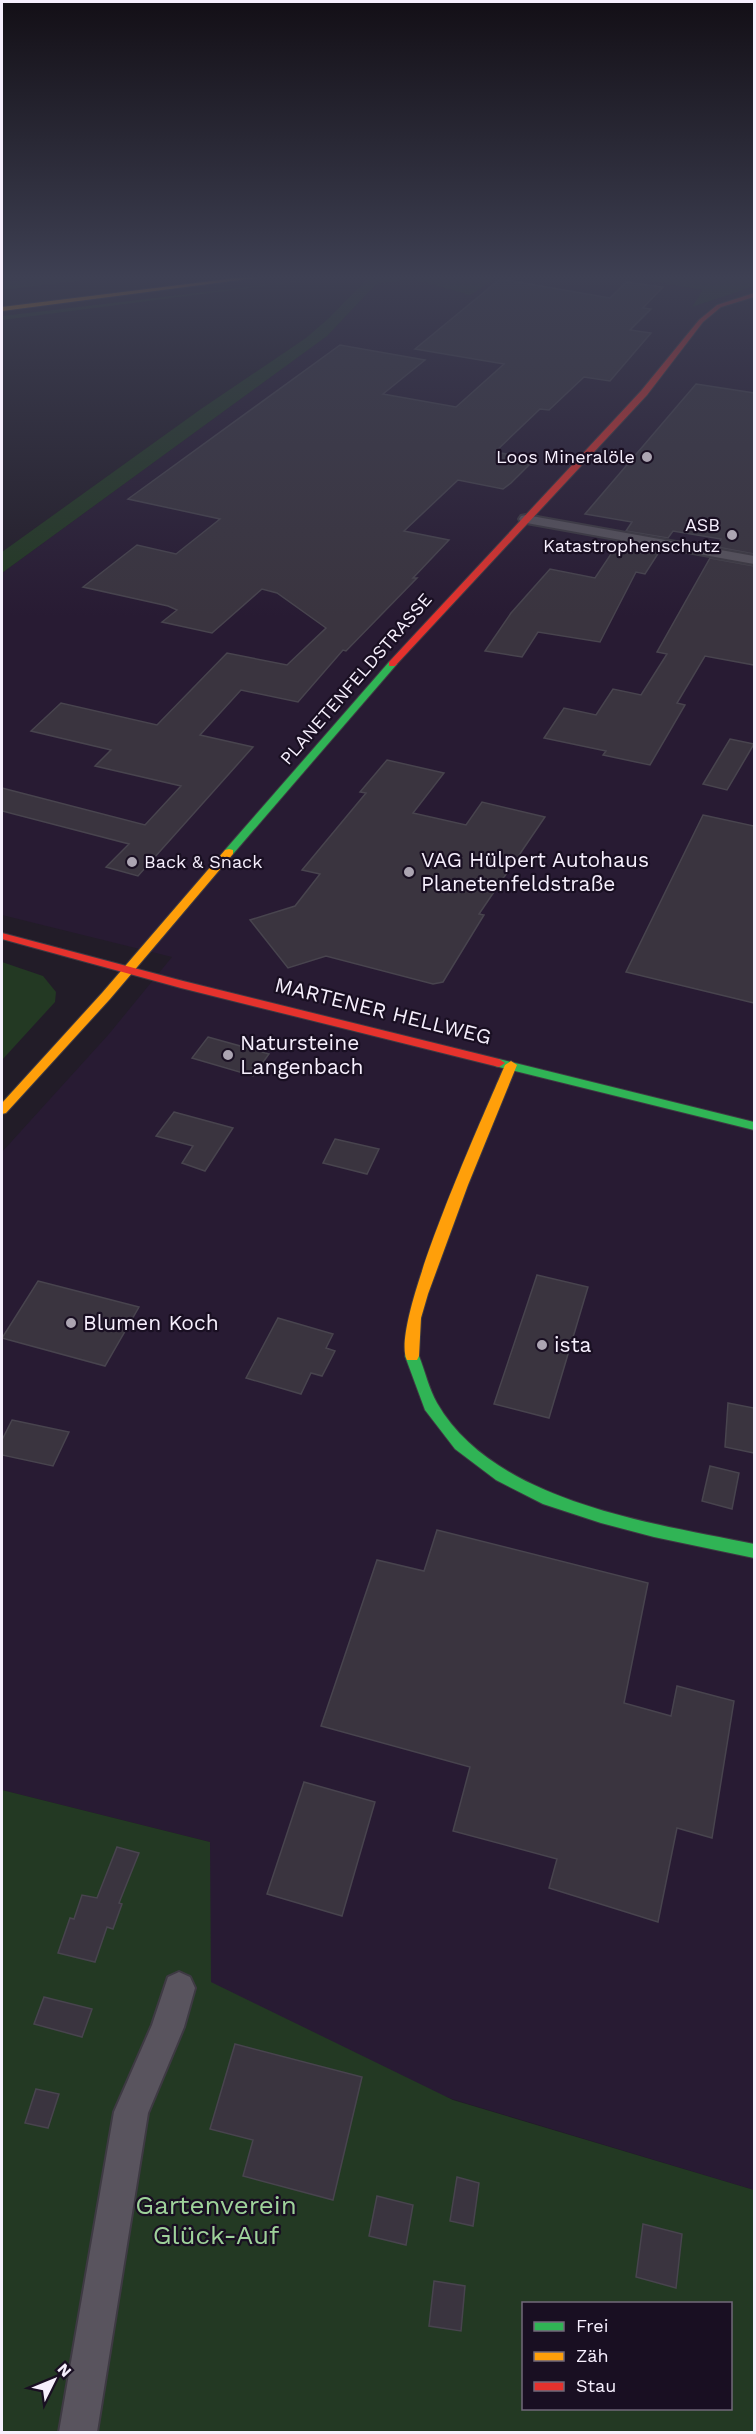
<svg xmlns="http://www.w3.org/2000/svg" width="756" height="2434" viewBox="0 0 756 2434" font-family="'Work Sans',sans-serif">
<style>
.built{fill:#281b33}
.green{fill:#233923;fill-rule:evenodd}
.building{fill:#3a343f;stroke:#48444e;stroke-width:1.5}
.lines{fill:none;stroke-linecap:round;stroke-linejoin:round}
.street-casing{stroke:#3e3a43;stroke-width:4}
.fast-casing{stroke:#3e3a43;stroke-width:2}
.slow-casing{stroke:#3e3a43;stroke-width:2}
.jam-casing{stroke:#3e3a43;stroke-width:2}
.street{fill:#59545e;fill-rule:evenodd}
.fast{fill:#30b455;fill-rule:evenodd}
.slow{fill:#ff9f0a;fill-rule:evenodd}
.jam{fill:#e5322d;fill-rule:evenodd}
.poi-dot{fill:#aca5b2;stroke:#190f22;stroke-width:2}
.labels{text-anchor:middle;stroke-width:4.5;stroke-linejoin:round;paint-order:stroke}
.far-poi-label{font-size:18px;fill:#f6effd;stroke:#190f22;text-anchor:end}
.far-street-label{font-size:18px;fill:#f6effd;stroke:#190f22}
.poi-label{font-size:21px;fill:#f6effd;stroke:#190f22;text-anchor:start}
.street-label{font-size:21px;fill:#f6effd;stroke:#190f22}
.near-park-label{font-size:26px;fill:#9ed29a;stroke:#190f22}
</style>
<rect width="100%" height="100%" fill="#221c28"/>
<!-- built -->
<path class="built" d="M501,275H617L703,290L692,307L754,286V2190L452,2099L210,2016V1842L2,1790V1152L109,1034L172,957L2,915V573L327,336L376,284L412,279L470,295Z"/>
<!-- green -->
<g class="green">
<path d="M61,275H128L2,290V282Z"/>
<path d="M349,275L2,320V316Z"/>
<path d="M371,275H501L470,295L412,279L376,284L327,336L2,573V552L201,409L306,338L329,318Z"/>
<path d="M617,275H751L754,279V286L692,307L703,290Z"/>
<path d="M2,962L43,976L56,992L55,1002L2,1060Z"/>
<path d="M2,1790L210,1842L211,1982L453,2100L754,2190V2432H2ZM524,2304H730V2408H524Z"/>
</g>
<!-- building -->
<g class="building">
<path d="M500,279L610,298L626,282L663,287L643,308L651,309L630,330L651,333L610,381L584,377L549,410L540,409L495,452L535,459L511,483L503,489L458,480L404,531L449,540L413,578H417L346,651L343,650L298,702L241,690L200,735L253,747L138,876L106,867L129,844L2,811V788L145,825L181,786L95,766L111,750L31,731L61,703L157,725L227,653L287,665L326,628L277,593L262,589L212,633L162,622L177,610L168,606L83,587L137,545L176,554L220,519L128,499L340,345L425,360L383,394L456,407L504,364L415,349Z"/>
<path d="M696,384L754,393V554L717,547L721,539L673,531L668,538L626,531L632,522L585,514Z"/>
<path d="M619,542L661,549L645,574L636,572L600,642L538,632L522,657L485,651L511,613L550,569L595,578Z"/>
<path d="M710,558L754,566V665L705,656L677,703L685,705L650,765L603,755L606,751L544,738L564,708L596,715L613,689L641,695L667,654L657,652Z"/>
<path d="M730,739L754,744L727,790L703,784Z"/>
<path d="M387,760L444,773L413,813L466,825L482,802L545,817L479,914L484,915L443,982L433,984L326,956L288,968L250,920L295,906L320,874L302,870L366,793L360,792Z"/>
<path d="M703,815L754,826V1003L626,972Z"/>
<path d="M208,1037L269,1054L253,1076L192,1058Z"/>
<path d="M174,1112L233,1128L205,1171L182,1163L193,1146L156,1136Z"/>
<path d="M335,1139L379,1149L367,1174L323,1163Z"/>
<path d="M537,1275L588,1287L549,1418L494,1404Z"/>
<path d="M38,1281L139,1307L105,1366L2,1338Z"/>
<path d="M278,1318L333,1334L326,1348L335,1351L322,1376L311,1373L301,1394L246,1378Z"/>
<path d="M728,1403L754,1408V1453L725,1447Z"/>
<path d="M12,1420L69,1432L53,1466L2,1455V1440Z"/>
<path d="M710,1466L739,1473L732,1509L702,1501Z"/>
<path d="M437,1530L648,1583L624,1703L671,1716L677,1686L734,1701L712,1838L677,1828L658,1922L549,1888L557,1859L453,1831L470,1767L321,1726L377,1560L424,1571Z"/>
<path d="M304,1782L375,1802L342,1916L267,1894Z"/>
<path d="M117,1847L139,1853L119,1903L122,1904L113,1929L107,1927L95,1962L58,1953L70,1918L74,1919L82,1895L97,1898Z"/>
<path d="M44,1997L92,2009L82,2037L34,2024Z"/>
<path d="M235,2044L362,2077L333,2200L243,2176L253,2140L210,2129Z"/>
<path d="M36,2089L59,2094L48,2128L25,2123Z"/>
<path d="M457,2177L479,2183L473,2226L450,2221Z"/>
<path d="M377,2196L413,2205L406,2245L369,2236Z"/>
<path d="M643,2224L682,2234L676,2288L636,2277Z"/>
<path d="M434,2281L465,2286L461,2331L429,2326Z"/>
</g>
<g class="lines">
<!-- street casing -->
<g class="street-casing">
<g id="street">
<path d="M526,515L754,556V564L521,522L519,519L521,516Z"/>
<path d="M179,1972L190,1977L195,1988L184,2027L148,2113L97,2432H59L114,2112L152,2025L168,1977Z"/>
</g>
</g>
<!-- fast casing -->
<g class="fast-casing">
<g id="fast">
<path d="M389,662L397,664L233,854H225V850Z"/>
<path d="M499,1059L754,1122V1130L495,1066L493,1063L495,1060Z"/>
<path d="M412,1350L417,1352L419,1356C425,1371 429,1389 437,1403C494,1502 652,1523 754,1544V1558L654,1537L601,1523L543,1504L496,1480L455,1449L425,1410L405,1356L407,1352Z"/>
</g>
</g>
<!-- slow casing -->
<g class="slow-casing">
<g id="slow">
<path d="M260,275H278L2,311V307Z"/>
<path d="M229,849L233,850V854L110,999L6,1113L2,1114V1103L102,993L225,850Z"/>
<path d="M511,1061L517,1065L468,1185L428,1294L421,1318L419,1356L417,1360H407C388,1325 486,1110 505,1065Z"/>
</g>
</g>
<!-- jam casing -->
<g class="jam-casing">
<g id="jam">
<path d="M754,293V297L721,307L703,322L647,395L395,666H389V662L641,391L699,320L717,305Z"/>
<path d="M2,933L183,981L499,1059L505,1063L499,1067L181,988L2,939Z"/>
</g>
</g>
<!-- street -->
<use href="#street" class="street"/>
<!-- fast -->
<use href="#fast" class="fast"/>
<!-- slow -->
<use href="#slow" class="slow"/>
<!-- jam -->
<use href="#jam" class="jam"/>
</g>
<!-- sky -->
<linearGradient id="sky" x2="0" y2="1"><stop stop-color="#130f16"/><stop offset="0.45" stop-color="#3e4053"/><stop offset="1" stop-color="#3e4053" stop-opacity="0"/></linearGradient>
<rect width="756" height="616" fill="url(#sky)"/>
<!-- markers -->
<g class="poi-dot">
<circle cx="647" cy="457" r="6"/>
<circle cx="732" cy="535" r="6"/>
<circle cx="132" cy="862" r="6"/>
<circle cx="409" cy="872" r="6"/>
<circle cx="228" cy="1055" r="6"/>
<circle cx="71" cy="1323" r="6"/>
<circle cx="542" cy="1345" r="6"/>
</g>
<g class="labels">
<!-- far-poi labels -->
<g class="far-poi-label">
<text x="635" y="463">Loos Mineralöle</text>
<text x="720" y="531">ASB<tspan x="720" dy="21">Katastrophenschutz</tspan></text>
<text x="144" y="868" text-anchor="start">Back &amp; Snack</text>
</g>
<!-- far-street labels -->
<g class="far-street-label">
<text transform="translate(356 679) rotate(-49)" y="6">PLANETENFELDSTRASSE</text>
</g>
<!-- poi labels -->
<g class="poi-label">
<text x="421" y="867">VAG Hülpert Autohaus<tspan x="421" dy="24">Planetenfeldstraße</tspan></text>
<text x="240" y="1050">Natursteine<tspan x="240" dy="24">Langenbach</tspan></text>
<text x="83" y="1330">Blumen Koch</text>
<text x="554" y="1352">ista</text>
</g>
<!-- street labels -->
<g class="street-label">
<text transform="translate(383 1011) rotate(14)" y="7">MARTENER HELLWEG</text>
</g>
<!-- near-park labels -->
<g class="near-park-label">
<text x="216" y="2214">Gartenverein<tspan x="216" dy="30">Glück-Auf</tspan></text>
</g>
</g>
<!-- border -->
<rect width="756" height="2434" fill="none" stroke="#f6effd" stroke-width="6"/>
<!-- legend -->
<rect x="522" y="2302" width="210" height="108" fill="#190f22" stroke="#71697a" stroke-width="1.5"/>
<rect x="534" y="2322" width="30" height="9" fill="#30b455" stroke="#71697a" stroke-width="1.5"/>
<text x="576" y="2332" font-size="18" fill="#f6effd">Frei</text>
<rect x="534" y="2352" width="30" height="9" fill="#ff9f0a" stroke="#71697a" stroke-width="1.5"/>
<text x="576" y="2362" font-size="18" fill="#f6effd">Zäh</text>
<rect x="534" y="2382" width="30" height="9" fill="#e5322d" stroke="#71697a" stroke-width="1.5"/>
<text x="576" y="2392" font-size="18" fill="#f6effd">Stau</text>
<!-- north arrow -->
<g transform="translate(54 2380) rotate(47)" stroke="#190f22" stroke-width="4.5" paint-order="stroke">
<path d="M0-4.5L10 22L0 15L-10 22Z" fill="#f6effd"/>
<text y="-9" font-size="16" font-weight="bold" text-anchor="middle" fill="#f6effd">N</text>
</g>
</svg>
